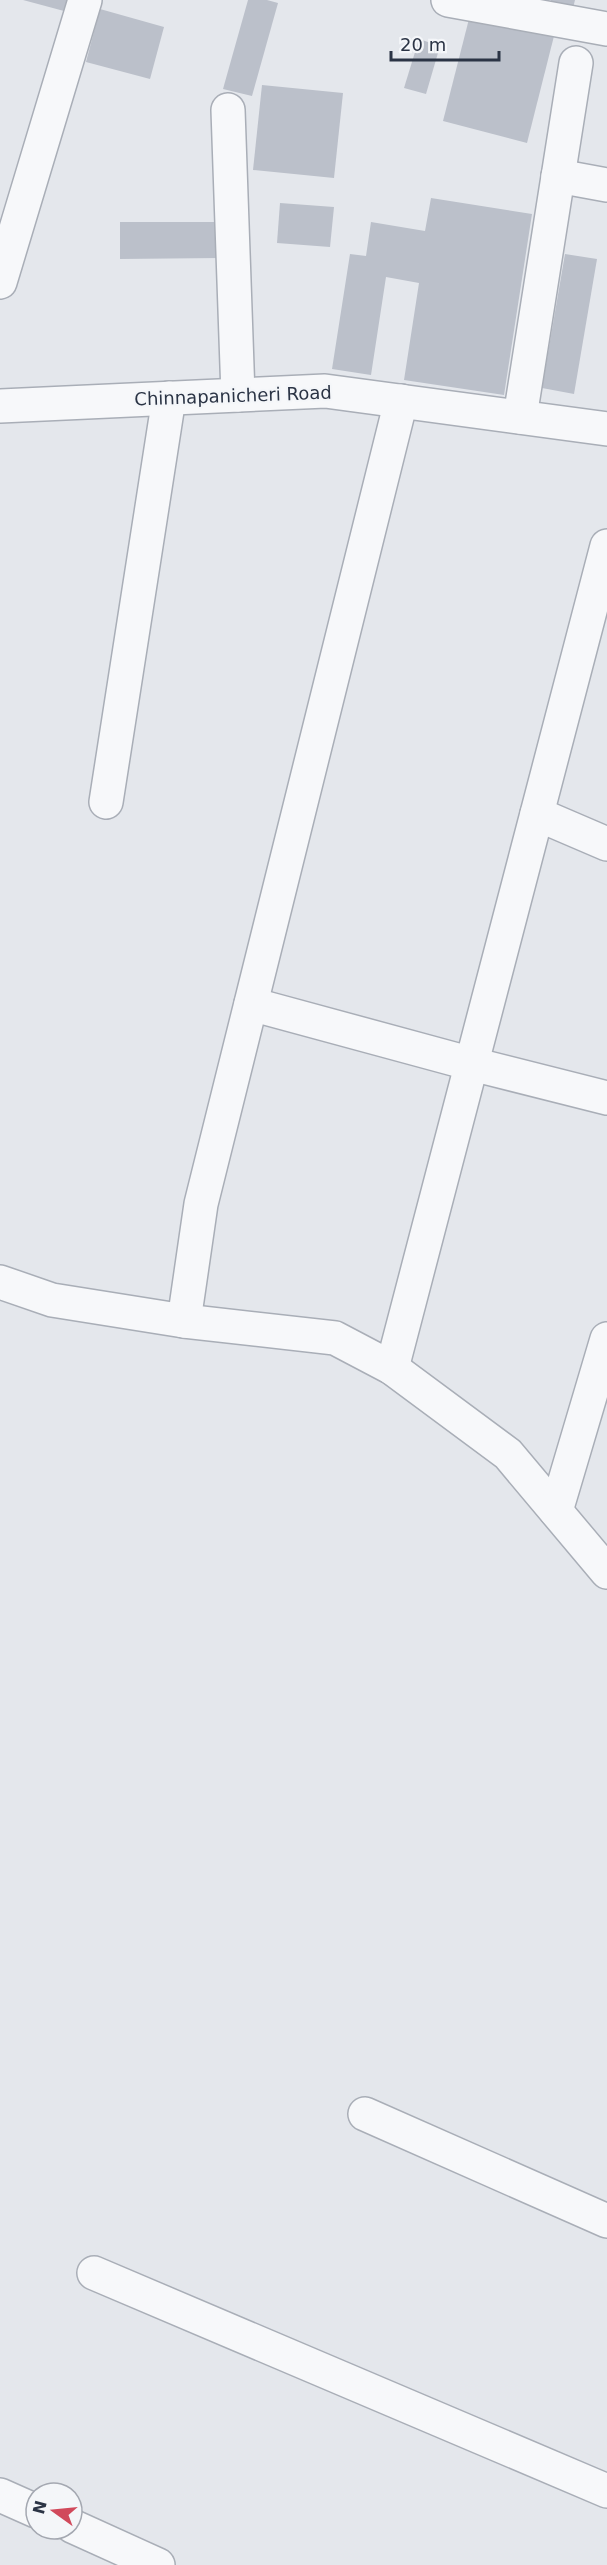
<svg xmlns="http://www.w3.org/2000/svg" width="607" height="2565" viewBox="0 0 607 2565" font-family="'DejaVu Sans',sans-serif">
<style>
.building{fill:#bbc0ca}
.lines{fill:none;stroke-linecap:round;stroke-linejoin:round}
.minor-casing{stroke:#a9aeb7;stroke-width:36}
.tertiary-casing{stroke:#a9aeb7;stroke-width:36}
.minor{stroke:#f7f8fa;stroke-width:33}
.tertiary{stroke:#f7f8fa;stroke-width:33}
.labels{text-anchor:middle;stroke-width:4.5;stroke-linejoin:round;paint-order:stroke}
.street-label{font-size:18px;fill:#2b3445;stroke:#f4f6f9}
</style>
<rect width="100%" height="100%" fill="#e4e7ec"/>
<!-- building -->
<g class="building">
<path d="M23,0H67L64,11Z"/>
<path d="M248,0H267L278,3L252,96L223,89Z"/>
<path d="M551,0H575L572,12L549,6Z"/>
<path d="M100,9L164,27L150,79L86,62Z"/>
<path d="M471,11L555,32L527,143L443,121Z"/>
<path d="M419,39L440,46L426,94L404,88Z"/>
<path d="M262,85L343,93L334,178L253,170Z"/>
<path d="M431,198L532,214L504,395L404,380L419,283L386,277L371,375L332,369L350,254L366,256L371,222L425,231Z"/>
<path d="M280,203L334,207L330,247L277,243Z"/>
<path d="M120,222H220V258L120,259Z"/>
<path d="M565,254L597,259L574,394L542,388Z"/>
</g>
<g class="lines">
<!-- minor casing -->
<g class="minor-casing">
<g id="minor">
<path d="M448,0L607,29"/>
<path d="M228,110L238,395"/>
<path d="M558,176L607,185"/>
<path d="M0,282L85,0"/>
<path d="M520,417L576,63"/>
<path d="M106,802L169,398"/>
<path d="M537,814L607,844"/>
<path d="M251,1004L472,1064L607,1098"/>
<path d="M0,1282L52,1300L184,1321L335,1338L392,1368L508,1454L607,1572"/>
<path d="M184,1321L201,1204L401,401"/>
<path d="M392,1368L607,546"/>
<path d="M556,1511L607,1339"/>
<path d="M365,2114L607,2221"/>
<path d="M94,2273L607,2491"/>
<path d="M0,2495L36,2511"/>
<path d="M72,2526L158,2565"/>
</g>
</g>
<!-- tertiary casing -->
<g class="tertiary-casing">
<path id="tertiary" d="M0,406L325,391L607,429"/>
</g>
<!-- minor -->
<use href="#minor" class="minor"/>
<!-- tertiary -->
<use href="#tertiary" class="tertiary"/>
</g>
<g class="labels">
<!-- street labels -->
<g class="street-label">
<text transform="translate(233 396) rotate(-2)" y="6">Chinnapanicheri Road</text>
</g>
</g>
<!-- north arrow -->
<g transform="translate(54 2511) rotate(285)"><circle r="28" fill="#f4f6f9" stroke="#a4a8b1" stroke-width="1.5"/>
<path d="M0-4.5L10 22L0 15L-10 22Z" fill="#d1495b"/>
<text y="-9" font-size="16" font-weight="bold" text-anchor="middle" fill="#2b3445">N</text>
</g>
<!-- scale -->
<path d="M391 51v9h108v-9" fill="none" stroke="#2b3445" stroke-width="3"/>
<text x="400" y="51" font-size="18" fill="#2b3445" stroke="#f4f6f9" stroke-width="4.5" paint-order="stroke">20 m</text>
</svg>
